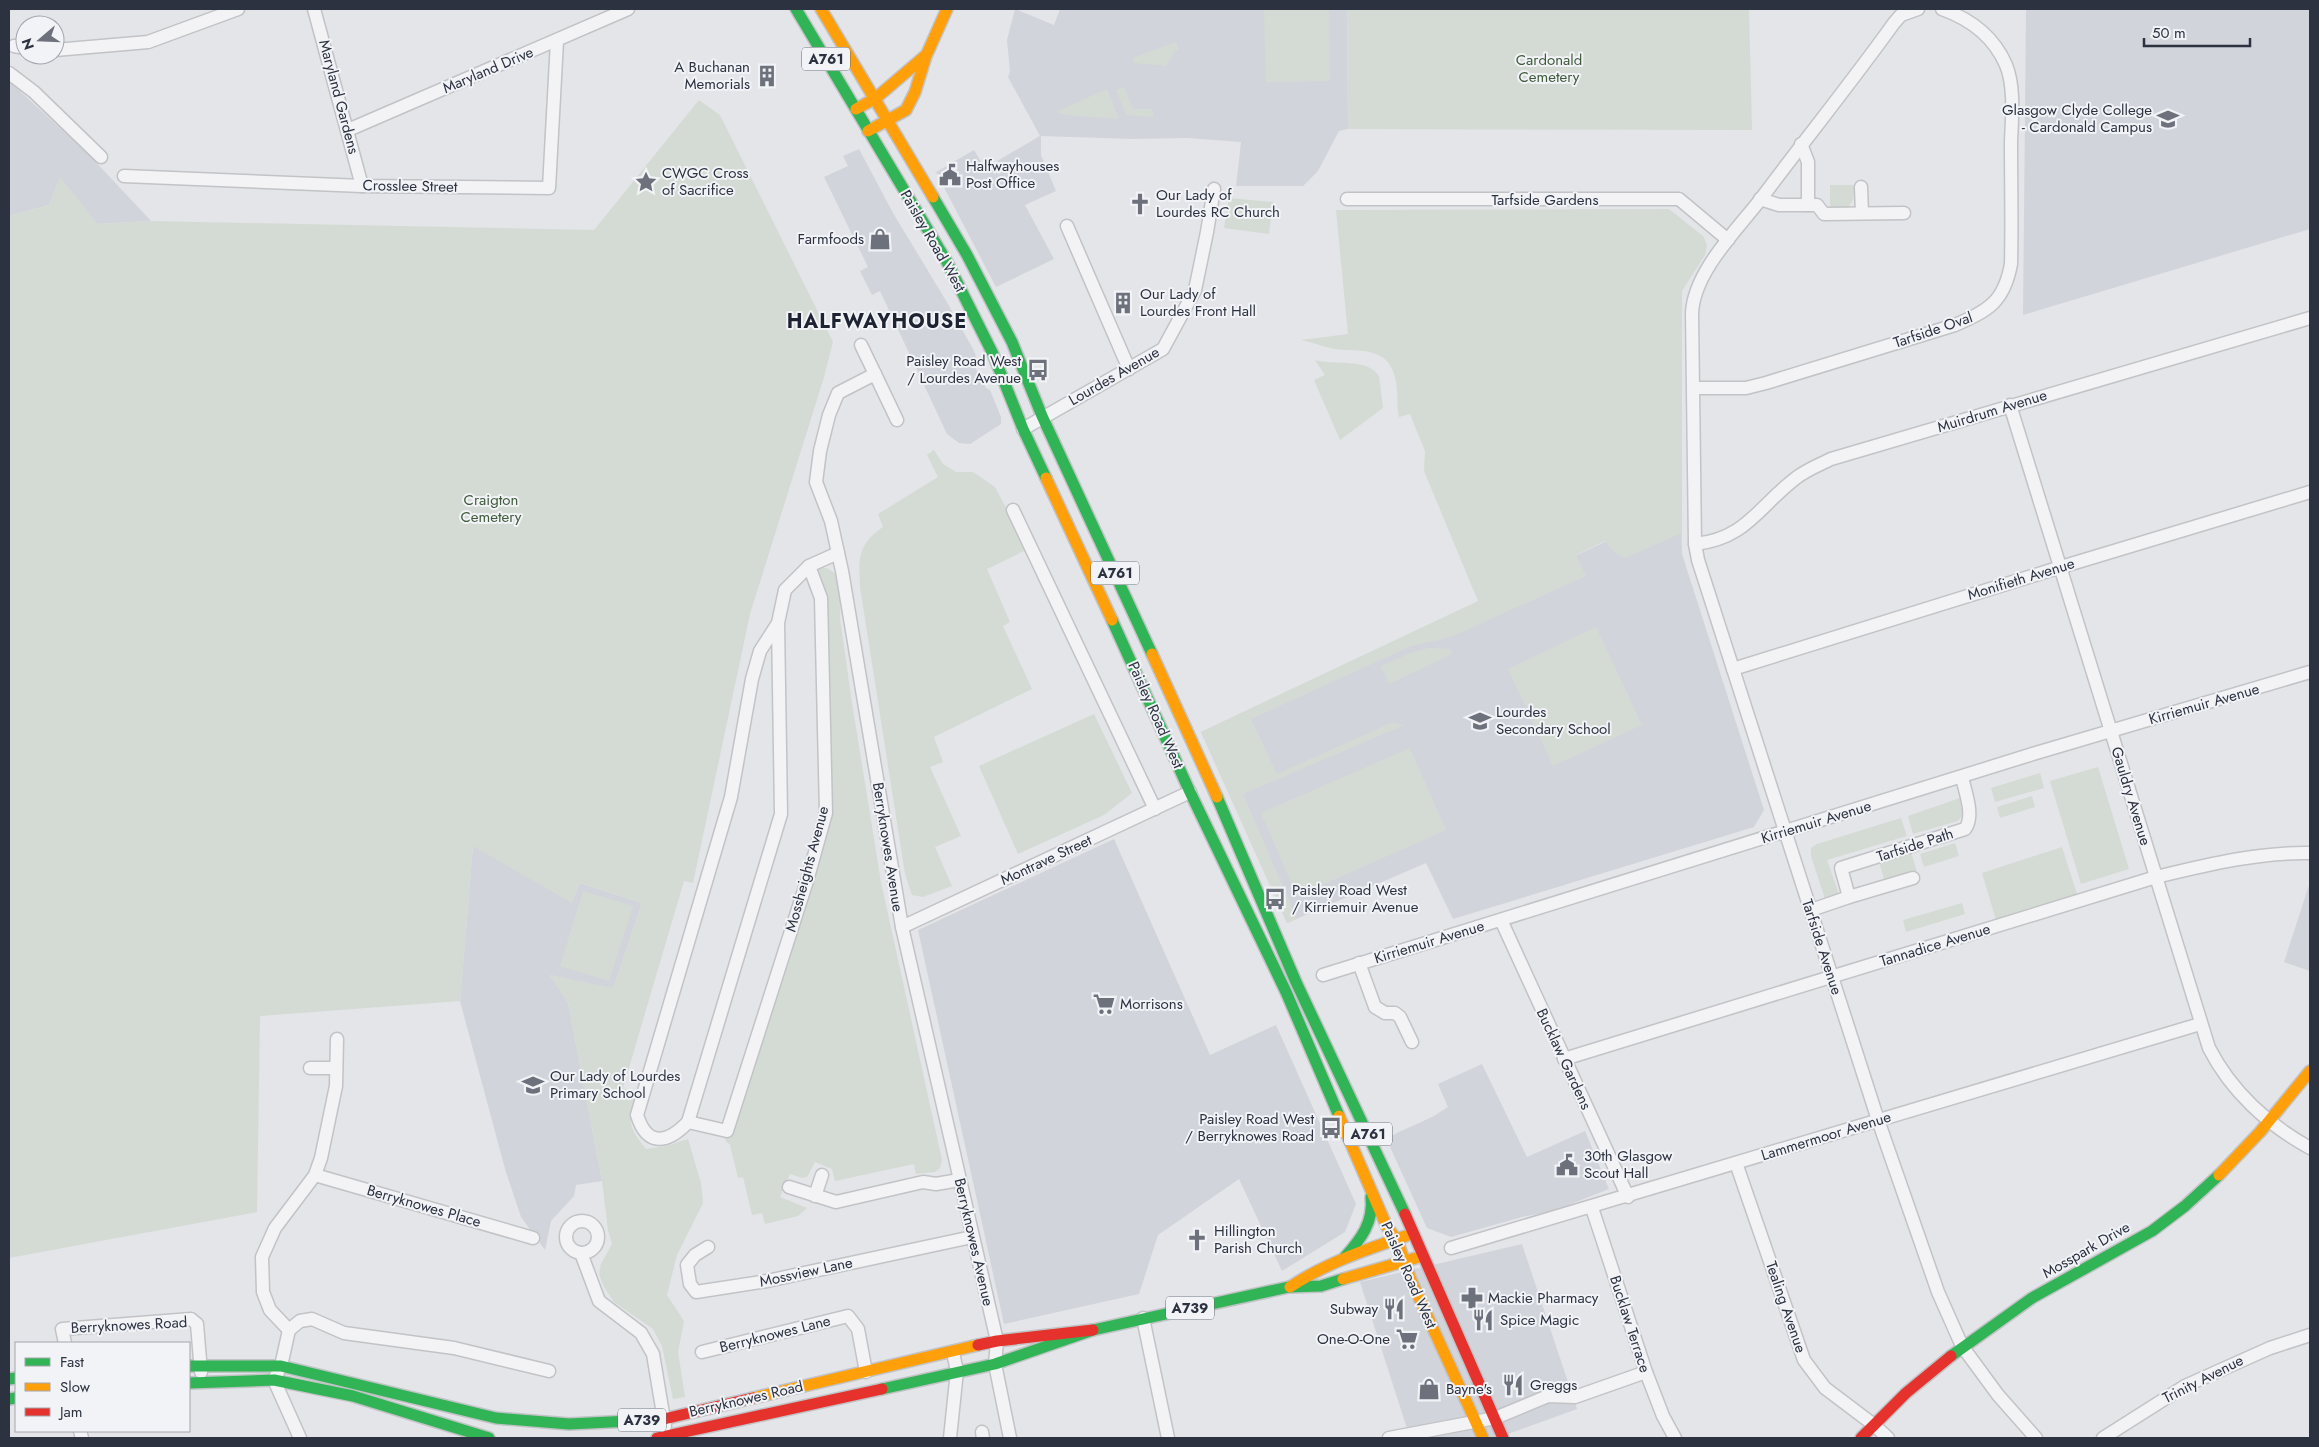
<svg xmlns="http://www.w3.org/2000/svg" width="2319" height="1447" viewBox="0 0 2319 1447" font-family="Jost,sans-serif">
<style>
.built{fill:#d2d4db}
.green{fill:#d4dbd4}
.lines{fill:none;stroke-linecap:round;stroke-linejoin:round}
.street-casing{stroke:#c2c3c6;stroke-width:15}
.fast-casing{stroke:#c2c3c6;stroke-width:14}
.slow-casing{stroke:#c2c3c6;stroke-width:14}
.jam-casing{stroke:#c2c3c6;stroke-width:14}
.street{stroke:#f3f3f5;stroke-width:12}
.fast{stroke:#30b455;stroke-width:11}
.slow{stroke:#ff9f0a;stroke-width:11}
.jam{stroke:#e5322d;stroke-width:11}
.labels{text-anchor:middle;stroke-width:4;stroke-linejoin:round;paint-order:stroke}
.shield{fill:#f2f3f7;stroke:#676c77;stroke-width:1}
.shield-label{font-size:14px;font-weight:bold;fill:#2c3240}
.park-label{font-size:15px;fill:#3e5a3a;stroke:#f2f3f7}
.poi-label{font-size:15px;fill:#2c3240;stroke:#f2f3f7;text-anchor:start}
.street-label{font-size:15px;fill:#2c3240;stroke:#f2f3f7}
.district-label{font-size:20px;font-weight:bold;letter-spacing:1px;fill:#1e2331;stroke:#f2f3f7}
</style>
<rect width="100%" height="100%" fill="#e3e5e8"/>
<!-- built -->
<g class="built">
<path d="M1015,9L1054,25L1060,9H1347L1348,129L1339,131L1318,171L1303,186H1236L1241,142L1187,138L1132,139L1041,136V155L1056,191L1025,205L1054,259L996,287L936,172L974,150L985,168L1040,136L1008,77L1010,71L1007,40Z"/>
<path d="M2026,9H2310V229L2023,315Z"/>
<path d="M9,81L90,156L151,221L97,224L60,178L49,205L9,216Z"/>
<path d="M859,149L893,213L948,304L973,349L978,361L975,367L986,388L990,390L1001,417V424L970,444L959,443L947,434L880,291L872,295L860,271L868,267L824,177L848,166L843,156Z"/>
<path d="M1681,506L1682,554L1764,810L1754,827L1453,919L1426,863L1287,923L1201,732Z"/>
<path d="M1114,839L1210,1055L1276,1025L1356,1204L1345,1232L1282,1271L1239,1179L1158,1235L1139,1294L1004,1324L918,930Z"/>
<path d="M473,845L572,902L580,883L642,903L613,989L550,975L568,1002L602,1181L576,1185L574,1196L551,1221L545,1250L521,1217L505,1169L460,1001Z"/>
<path d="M2310,882V971L2284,962Z"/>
<path d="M1482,1064L1527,1157L1585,1131L1609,1189L1553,1211L1522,1217L1451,1237L1427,1228L1386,1138L1432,1117L1448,1107L1438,1084Z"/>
<path d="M1522,1244L1577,1409L1497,1438H1410L1360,1282Z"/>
</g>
<!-- green -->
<g class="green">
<path d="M1264,9H1329L1330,81L1266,82Z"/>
<path d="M1347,9H1749L1752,130L1348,129Z"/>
<path d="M1176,42L1179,50L1175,51L1166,66L1135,63L1133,58Z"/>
<path d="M1124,87L1133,109H1152L1154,117L1126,115L1116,90Z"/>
<path d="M1107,89L1119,119L1066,115L1056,112Z"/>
<path d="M699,100L720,115L833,342L824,377L750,614L693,883L684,881L623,1088L635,1093C629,1123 627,1125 646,1149L666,1146L688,1139L701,1183L703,1203L677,1255L667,1295L684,1321L678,1352L685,1397L673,1399L662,1346L653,1329L614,1302L604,1287L599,1274L601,1264L612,1244L608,1230L602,1181L568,1002L550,975L613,988L642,903L580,883L572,903L473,846L460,1001L260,1016L257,1212L9,1258V216L49,205L60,177L98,224L151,221L594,230Z"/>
<path d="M1830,185H1855L1853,200L1848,208L1830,207Z"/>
<path d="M1229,198L1273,202L1269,234L1224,228Z"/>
<path d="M1669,209L1703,236L1707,245L1705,255L1682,291V533L1625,558L1615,553L1605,541L1576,555L1586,576L1451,637L1411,646L1251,719L1277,774L1391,723L1404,725L1243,794L1297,919L1287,923L1201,732L1478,601L1424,471L1425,451L1410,414L1399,417C1396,403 1399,388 1394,374C1386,346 1357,352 1335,349C1323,347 1312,342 1301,340L1348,334L1336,210Z"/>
<path d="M1315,360C1336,366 1366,357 1379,376L1383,408L1340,440L1314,380L1325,375Z"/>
<path d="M934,450L943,464L956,472H973L995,487L1028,549L987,569L1010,622L1003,626L1032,689L934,737L943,762L930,767L961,836L935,847L952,886L923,897L912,895L905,874L860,587C859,558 857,545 883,527L878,514L938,477L927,455Z"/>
<path d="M818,568H827L836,574L841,596L840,618L852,703L881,882L942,1160L940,1168L935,1172L916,1174L914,1164L835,1181L832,1169L815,1162L807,1177L802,1178L790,1174L780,1197L807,1208L798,1216L765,1224L762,1213L752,1215L743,1177L738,1178L730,1145L726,1141L723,1126L816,836L821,812L817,599L807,579L816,574Z"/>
<path d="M1596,627L1642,725L1553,766L1508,669Z"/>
<path d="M1429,648L1450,649L1452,654L1389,684L1381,666L1413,652Z"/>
<path d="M1094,714L1132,793L1104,815L1018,854L979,766Z"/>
<path d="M1410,748L1446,830L1297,896L1261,813Z"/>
<path d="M2098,767L2129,869L2081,884L2050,781Z"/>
<path d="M2040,773L2044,788L1995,802L1991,788Z"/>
<path d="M2032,796L2035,807L2000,818L1997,807Z"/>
<path d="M1960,798L1963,814L1958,821L1913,834L1908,816Z"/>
<path d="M1901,818L1907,836L1827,860L1840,897L1826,902L1811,856V848L1817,844Z"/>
<path d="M1955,843L1959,856L1924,867L1920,854Z"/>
<path d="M2062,847L2077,894L1996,920L1982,873Z"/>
<path d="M1911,852L1917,872L1885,882L1879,862Z"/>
<path d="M583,891L633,906L609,981L560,966Z"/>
<path d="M1962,903L1965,914L1906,932L1903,920Z"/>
</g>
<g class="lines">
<!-- street casing -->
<g class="street-casing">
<g id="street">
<path d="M314,9L362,186"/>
<path d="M1918,9L1901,15L1894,23C1851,83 1804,141 1760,200C1736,231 1694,272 1692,313L1695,544L1698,560L1878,1120L1938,1292L1962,1346L1998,1395L2036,1438"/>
<path d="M14,46L25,48"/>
<path d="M55,50L148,42L238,9"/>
<path d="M9,73L34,92L101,157"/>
<path d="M348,130L628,9"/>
<path d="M1801,144L1808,162V205"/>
<path d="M124,176L362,186L549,188L557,41"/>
<path d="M1861,187L1862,213"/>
<path d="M1347,199H1679L1728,240"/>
<path d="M1760,199L1779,205H1817L1824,214L1904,213"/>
<path d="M1067,226L1129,369"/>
<path d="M861,345L875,374"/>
<path d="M1694,388H1746L1766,383L1955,325C1989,310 2004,302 2011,264C2012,223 2011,182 2011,141C2012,118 2015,87 2006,65C1994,37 1970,19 1942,9"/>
<path d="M2010,405L2209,1048C2231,1091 2268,1125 2310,1148"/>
<path d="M897,420L875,374L838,393L829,415L820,451L816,482L831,521L842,571L902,927L997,1341L995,1364L1010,1438"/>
<path d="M1023,429L1163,349L1195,290L1207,232L1214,189"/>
<path d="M1013,510L1155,809"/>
<path d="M1695,544C1746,539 1759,506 1796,478C1806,470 1819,465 1831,459L2310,318"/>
<path d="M778,623L760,651L752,679L731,797L637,1115C647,1147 667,1144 688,1122L781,814L778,623L785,590L809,566L838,553"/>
<path d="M1733,669L2061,567L2310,492"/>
<path d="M1913,878L1849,897L1841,868L1965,829C1975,816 1965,792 1962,777"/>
<path d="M1811,910L1849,897"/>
<path d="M1501,920L1628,1197"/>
<path d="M902,927L1190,792"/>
<path d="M1359,963L1375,1007L1385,1013H1395L1400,1017L1412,1042"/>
<path d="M1323,975L2036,753L2310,672"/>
<path d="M1564,1059L2156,877C2206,865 2258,852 2310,853"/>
<path d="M310,1068H336"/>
<path d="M688,1122L727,1131L807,881L826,813L821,598L809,566"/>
<path d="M1736,1163L1804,1360L1825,1388L1874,1425L1888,1438"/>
<path d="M315,1175L533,1238"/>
<path d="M789,1187L836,1202L923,1182L936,1184L959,1180"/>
<path d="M815,1196L822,1175"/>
<path d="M1592,1208L1646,1372L1663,1416L1675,1438"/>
<circle cx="582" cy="1237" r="16"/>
<path d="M708,1247L695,1255L687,1265L690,1284L696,1292L767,1281L972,1237"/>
<path d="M1451,1248L2200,1024"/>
<path d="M581,1253L599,1301L641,1333L653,1354L665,1426"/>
<path d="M1143,1318L1168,1438"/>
<path d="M289,1330L270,1310L263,1292L262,1257L275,1228L315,1175L321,1158L336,1086L337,1039"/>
<path d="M65,1343L62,1329L191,1319L197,1324L201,1372"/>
<path d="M702,1352L848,1316L858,1329L866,1372"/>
<path d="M80,1431L82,1438"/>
<path d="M982,1432L983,1438"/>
<path d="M300,1438L274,1380L281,1366L289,1330L300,1321L312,1319L344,1333L454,1348L549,1371"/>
<path d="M950,1438L957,1371L953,1353"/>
<path d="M1389,1438L1495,1418L1548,1396L1575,1397L1646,1372"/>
<path d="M2103,1438L2185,1386L2270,1348L2310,1335"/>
</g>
</g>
<!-- fast casing -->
<g class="fast-casing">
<g id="fast">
<path d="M796,9L947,262L993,354L1023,429L1046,478"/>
<path d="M933,197L967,255L1012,342L1042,416L1152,654"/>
<path d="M1112,620L1190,792L1286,992L1339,1116"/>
<path d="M1217,797L1296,982L1405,1214"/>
<path d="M1345,1257C1361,1239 1374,1222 1371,1197"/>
<path d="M1951,1356L2032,1298L2152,1231L2185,1206L2219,1175"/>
<path d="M189,1366H281L496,1418L569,1424L630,1421"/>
<path d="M9,1379L16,1378"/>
<path d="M189,1383L274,1380L353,1396L489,1438"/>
<path d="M882,1389L995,1364L1093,1330L1289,1287L1321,1286L1343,1279"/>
<path d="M9,1399L16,1398"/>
</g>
</g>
<!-- slow casing -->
<g class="slow-casing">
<g id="slow">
<path d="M821,9L933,197"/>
<path d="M856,109L876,98L925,56"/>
<path d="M868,131L906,110L915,92L926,56L947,9"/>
<path d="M1046,478L1112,620"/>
<path d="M1152,654L1217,797"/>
<path d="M1339,1116L1387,1227L1397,1240L1411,1280L1483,1438"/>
<path d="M2219,1175L2260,1132L2310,1071"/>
<path d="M1343,1279L1416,1258"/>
<path d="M1290,1287C1326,1263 1365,1250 1406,1236"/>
<path d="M753,1398L978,1345"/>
</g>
</g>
<!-- jam casing -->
<g class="jam-casing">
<g id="jam">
<path d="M1405,1214L1503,1438"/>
<path d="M978,1345L997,1341L1093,1330"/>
<path d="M630,1421L664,1419L753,1398"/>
<path d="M657,1438L882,1389"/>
<path d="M1861,1438L1906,1393L1951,1356"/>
</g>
</g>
<!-- street -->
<use href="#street" class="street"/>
<!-- fast -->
<use href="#fast" class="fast"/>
<!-- slow -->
<use href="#slow" class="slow"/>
<!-- jam -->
<use href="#jam" class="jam"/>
</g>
<!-- icons -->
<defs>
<g id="building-bare" transform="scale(1.725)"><path d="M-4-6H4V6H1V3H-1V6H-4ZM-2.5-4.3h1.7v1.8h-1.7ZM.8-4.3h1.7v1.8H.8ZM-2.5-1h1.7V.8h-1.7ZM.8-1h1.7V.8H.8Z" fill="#6c717b" stroke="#f2f3f7" stroke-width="2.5" paint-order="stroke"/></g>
<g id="university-bare" transform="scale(1.725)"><path d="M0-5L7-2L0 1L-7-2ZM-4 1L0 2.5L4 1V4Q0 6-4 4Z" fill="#6c717b" stroke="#f2f3f7" stroke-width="2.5" paint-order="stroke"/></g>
<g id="civic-bare" transform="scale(1.725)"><path d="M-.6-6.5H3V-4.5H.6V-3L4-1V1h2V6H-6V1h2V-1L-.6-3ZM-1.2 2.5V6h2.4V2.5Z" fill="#6c717b" stroke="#f2f3f7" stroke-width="2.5" paint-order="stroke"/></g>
<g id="sight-bare" transform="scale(1.725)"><path d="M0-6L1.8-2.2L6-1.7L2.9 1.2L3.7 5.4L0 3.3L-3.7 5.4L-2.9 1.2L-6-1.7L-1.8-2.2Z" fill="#6c717b" stroke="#f2f3f7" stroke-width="2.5" paint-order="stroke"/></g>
<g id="church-bare" transform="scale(1.725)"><path d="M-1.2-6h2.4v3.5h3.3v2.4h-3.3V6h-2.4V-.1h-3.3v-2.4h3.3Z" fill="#6c717b" stroke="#f2f3f7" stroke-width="2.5" paint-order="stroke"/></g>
<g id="shop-bare" transform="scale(1.725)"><path d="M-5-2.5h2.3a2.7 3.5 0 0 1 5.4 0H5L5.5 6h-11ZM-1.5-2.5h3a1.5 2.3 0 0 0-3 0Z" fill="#6c717b" stroke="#f2f3f7" stroke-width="2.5" paint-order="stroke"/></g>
<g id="bus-bare" transform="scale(1.725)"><path d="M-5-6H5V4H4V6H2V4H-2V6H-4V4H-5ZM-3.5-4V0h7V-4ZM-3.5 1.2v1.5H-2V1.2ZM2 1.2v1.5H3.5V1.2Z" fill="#6c717b" stroke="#f2f3f7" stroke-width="2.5" paint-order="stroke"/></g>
<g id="school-bare" transform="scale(1.725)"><path d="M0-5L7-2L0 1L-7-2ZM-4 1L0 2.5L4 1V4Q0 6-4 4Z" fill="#6c717b" stroke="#f2f3f7" stroke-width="2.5" paint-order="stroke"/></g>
<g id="supermarket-bare" transform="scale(1.725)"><path d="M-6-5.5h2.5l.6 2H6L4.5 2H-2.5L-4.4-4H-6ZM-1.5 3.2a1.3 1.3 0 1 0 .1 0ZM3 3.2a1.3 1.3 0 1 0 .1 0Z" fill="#6c717b" stroke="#f2f3f7" stroke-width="2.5" paint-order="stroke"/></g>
<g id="pharmacy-bare" transform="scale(1.725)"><path d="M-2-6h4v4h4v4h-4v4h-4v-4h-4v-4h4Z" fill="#6c717b" stroke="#f2f3f7" stroke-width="2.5" paint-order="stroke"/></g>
<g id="restaurant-bare" transform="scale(1.725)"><path d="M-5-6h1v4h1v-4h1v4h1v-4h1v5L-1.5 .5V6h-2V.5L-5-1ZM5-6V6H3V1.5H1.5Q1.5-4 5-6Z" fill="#6c717b" stroke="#f2f3f7" stroke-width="2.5" paint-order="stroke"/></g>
</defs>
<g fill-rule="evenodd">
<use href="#building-bare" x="767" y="76"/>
<use href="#university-bare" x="2168" y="119"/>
<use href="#civic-bare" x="950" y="175"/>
<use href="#sight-bare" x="646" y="182"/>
<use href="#church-bare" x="1140" y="204"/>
<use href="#shop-bare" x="880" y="239"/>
<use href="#building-bare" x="1123" y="303"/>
<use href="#bus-bare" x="1038" y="370"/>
<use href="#school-bare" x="1480" y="721"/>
<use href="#bus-bare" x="1275" y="899"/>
<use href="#supermarket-bare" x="1104" y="1004"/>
<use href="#school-bare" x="533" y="1085"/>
<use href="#bus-bare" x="1331" y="1128"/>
<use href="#civic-bare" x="1567" y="1165"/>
<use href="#church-bare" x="1197" y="1240"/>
<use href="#pharmacy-bare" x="1472" y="1298"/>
<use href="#restaurant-bare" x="1394" y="1309"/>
<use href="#restaurant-bare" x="1483" y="1320"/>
<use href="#supermarket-bare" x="1407" y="1339"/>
<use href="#restaurant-bare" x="1513" y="1385"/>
<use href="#shop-bare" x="1429" y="1389"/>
</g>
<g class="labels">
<!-- shield labels -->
<g class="shield">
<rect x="802" y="47.5" width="48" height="23" rx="4"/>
<rect x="1091" y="561.5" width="48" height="23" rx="4"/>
<rect x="1344" y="1122.5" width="48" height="23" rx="4"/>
<rect x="1166" y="1296.5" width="48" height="23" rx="4"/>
<rect x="618" y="1408.5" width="48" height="23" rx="4"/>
</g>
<g class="shield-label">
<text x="826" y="64">A761</text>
<text x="1115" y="578">A761</text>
<text x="1368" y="1139">A761</text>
<text x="1190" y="1313">A739</text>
<text x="642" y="1425">A739</text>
</g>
<!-- park labels -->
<g class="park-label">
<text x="1549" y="65">Cardonald<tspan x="1549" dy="17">Cemetery</tspan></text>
<text x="491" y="505">Craigton<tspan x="491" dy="17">Cemetery</tspan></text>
</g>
<!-- poi labels -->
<g class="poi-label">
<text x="750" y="72" text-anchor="end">A Buchanan<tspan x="750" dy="17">Memorials</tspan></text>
<text x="2152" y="115" text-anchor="end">Glasgow Clyde College<tspan x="2152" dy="17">- Cardonald Campus</tspan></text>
<text x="966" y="171">Halfwayhouses<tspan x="966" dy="17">Post Office</tspan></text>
<text x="662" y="178">CWGC Cross<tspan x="662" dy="17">of Sacrifice</tspan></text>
<text x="1156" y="200">Our Lady of<tspan x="1156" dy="17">Lourdes RC Church</tspan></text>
<text x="864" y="244" text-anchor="end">Farmfoods</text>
<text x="1140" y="299">Our Lady of<tspan x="1140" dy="17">Lourdes Front Hall</tspan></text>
<text x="1021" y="366" text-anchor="end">Paisley Road West<tspan x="1021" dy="17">/ Lourdes Avenue</tspan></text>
<text x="1496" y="717">Lourdes<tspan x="1496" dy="17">Secondary School</tspan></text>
<text x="1292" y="895">Paisley Road West<tspan x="1292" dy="17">/ Kirriemuir Avenue</tspan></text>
<text x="1120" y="1009">Morrisons</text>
<text x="550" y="1081">Our Lady of Lourdes<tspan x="550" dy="17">Primary School</tspan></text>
<text x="1314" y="1124" text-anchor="end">Paisley Road West<tspan x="1314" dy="17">/ Berryknowes Road</tspan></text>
<text x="1584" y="1161">30th Glasgow<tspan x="1584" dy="17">Scout Hall</tspan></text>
<text x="1214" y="1236">Hillington<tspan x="1214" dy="17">Parish Church</tspan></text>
<text x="1488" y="1303">Mackie Pharmacy</text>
<text x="1378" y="1314" text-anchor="end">Subway</text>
<text x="1500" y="1325">Spice Magic</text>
<text x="1390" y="1344" text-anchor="end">One-O-One</text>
<text x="1530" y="1390">Greggs</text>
<text x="1446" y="1394">Bayne's</text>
</g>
<!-- street labels -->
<g class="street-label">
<text transform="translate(488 70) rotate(-23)" y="5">Maryland Drive</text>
<text transform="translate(339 97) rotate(75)" y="5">Maryland Gardens</text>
<text transform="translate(410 186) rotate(1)" y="5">Crosslee Street</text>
<text x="1545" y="205">Tarfside Gardens</text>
<text transform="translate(933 241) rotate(60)" y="5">Paisley Road West</text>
<text transform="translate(1933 330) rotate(-19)" y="5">Tarfside Oval</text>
<text transform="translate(1114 376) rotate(-30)" y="5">Lourdes Avenue</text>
<text transform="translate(1992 411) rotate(-17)" y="5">Muirdrum Avenue</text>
<text transform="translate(2021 579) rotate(-17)" y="5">Monifieth Avenue</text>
<text transform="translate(2204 704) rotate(-16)" y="5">Kirriemuir Avenue</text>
<text transform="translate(1156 715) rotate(66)" y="5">Paisley Road West</text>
<text transform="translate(2131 796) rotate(73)" y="5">Gauldry Avenue</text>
<text transform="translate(1816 822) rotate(-17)" y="5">Kirriemuir Avenue</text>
<text transform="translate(1915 845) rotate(-18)" y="5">Tarfside Path</text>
<text transform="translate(888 847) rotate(81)" y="5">Berryknowes Avenue</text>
<text transform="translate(1046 860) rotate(-25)" y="5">Montrave Street</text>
<text transform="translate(807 869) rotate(-75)" y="5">Mossheights Avenue</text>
<text transform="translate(1429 942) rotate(-17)" y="5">Kirriemuir Avenue</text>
<text transform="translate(1935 945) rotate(-17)" y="5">Tannadice Avenue</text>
<text transform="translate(1822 947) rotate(72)" y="5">Tarfside Avenue</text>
<text transform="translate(1564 1059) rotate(65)" y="5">Bucklaw Gardens</text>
<text transform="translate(1826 1136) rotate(-17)" y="5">Lammermoor Avenue</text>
<text transform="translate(424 1206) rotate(16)" y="5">Berryknowes Place</text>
<text transform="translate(974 1242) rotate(77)" y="5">Berryknowes Avenue</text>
<text transform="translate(2086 1250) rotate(-30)" y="5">Mosspark Drive</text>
<text transform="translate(806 1272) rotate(-12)" y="5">Mossview Lane</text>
<text transform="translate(1409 1275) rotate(66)" y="5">Paisley Road West</text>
<text transform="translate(1786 1307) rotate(71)" y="5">Tealing Avenue</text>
<text transform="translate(1630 1324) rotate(72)" y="5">Bucklaw Terrace</text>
<text transform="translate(129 1325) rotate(-3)" y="5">Berryknowes Road</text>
<text transform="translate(775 1334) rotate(-14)" y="5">Berryknowes Lane</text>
<text transform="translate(2203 1379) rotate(-27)" y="5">Trinity Avenue</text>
<text transform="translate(746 1399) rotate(-13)" y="5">Berryknowes Road</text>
</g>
<!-- district labels -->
<g class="district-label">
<text x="877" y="328">HALFWAYHOUSE</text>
</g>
</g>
<!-- border -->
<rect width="2319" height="1447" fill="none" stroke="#2c3240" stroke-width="20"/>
<!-- legend -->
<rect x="15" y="1342" width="175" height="90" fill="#f2f3f7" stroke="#a3a6ae"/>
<rect x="25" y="1358" width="25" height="8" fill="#30b455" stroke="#a3a6ae"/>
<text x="60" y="1367" font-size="15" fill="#2c3240">Fast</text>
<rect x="25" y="1383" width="25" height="8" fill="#ff9f0a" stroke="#a3a6ae"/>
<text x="60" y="1392" font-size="15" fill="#2c3240">Slow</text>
<rect x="25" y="1408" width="25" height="8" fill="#e5322d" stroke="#a3a6ae"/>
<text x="60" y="1417" font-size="15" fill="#2c3240">Jam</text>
<!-- north arrow -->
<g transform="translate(40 40) rotate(251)"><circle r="24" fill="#f2f3f7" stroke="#a3a6ae"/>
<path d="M0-4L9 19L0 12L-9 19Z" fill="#6c717b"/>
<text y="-8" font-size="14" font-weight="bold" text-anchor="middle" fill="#2c3240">N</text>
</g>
<!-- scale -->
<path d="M2144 38v8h106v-8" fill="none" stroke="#2c3240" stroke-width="2.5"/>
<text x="2152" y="38" font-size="15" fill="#2c3240" stroke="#f2f3f7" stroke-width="4" paint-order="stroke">50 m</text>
</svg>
